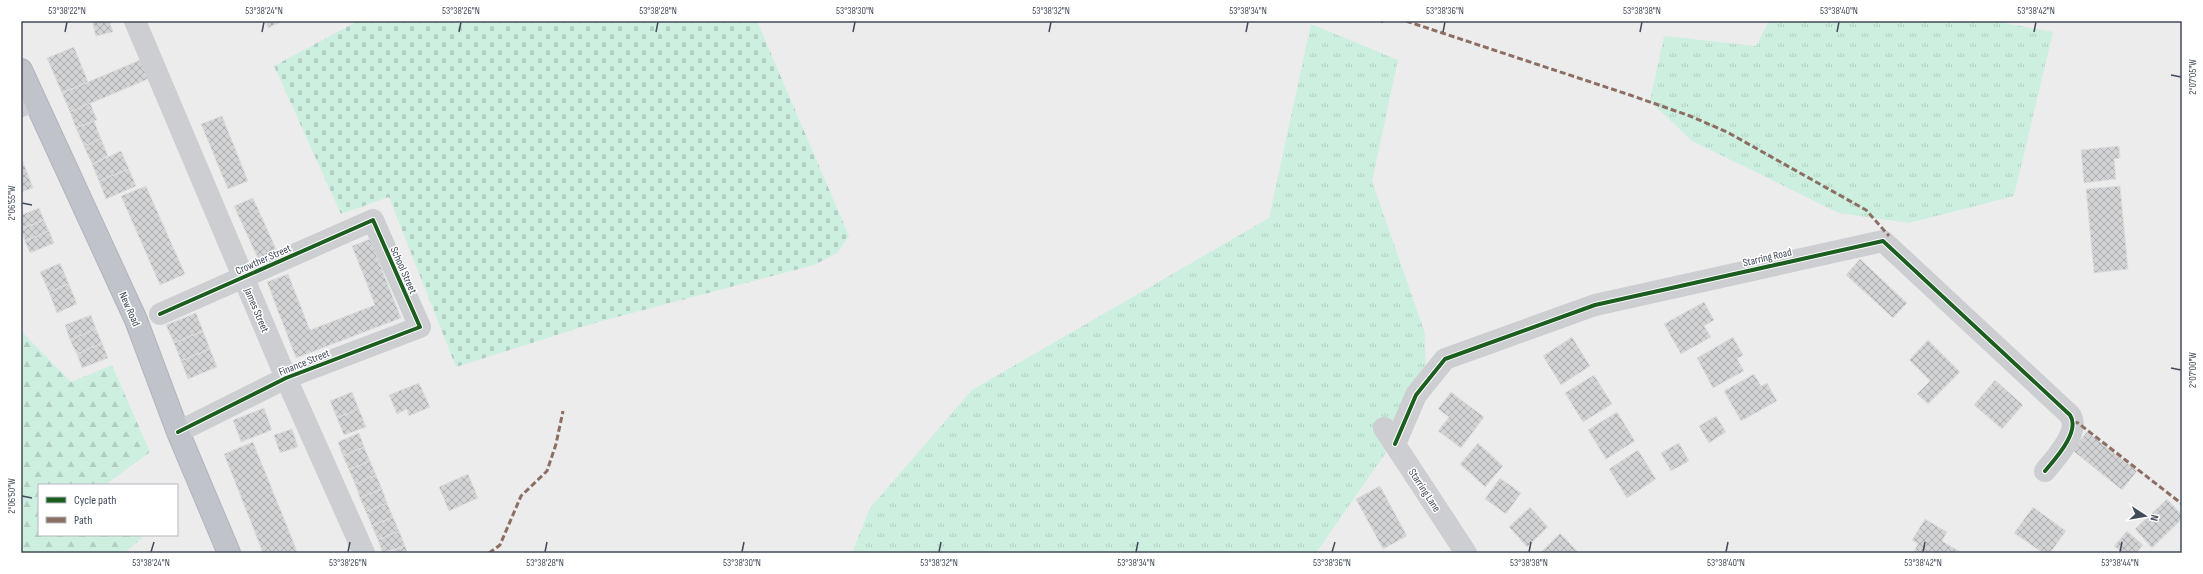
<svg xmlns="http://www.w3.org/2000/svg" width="2203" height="574" viewBox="0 0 2203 574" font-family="'Sofia Sans Condensed',sans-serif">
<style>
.grass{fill:url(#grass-tufts)}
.forest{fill:url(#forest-firs)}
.cemetery{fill:url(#cemetery-stones)}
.building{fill:url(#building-cross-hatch);stroke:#dededf}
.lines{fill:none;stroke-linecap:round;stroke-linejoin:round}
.trunk-casing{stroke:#b0b4bd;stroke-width:24}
.minor{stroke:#ccced2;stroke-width:22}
.trunk{stroke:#c0c4ca;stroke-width:22}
.quiet{stroke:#8d6e63;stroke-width:3;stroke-dasharray:6 3;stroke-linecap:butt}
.cycleway-casing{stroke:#fff;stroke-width:6}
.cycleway{stroke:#1b5e20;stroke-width:4}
.ticks{fill:none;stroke:#424b5a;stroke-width:1.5}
.labels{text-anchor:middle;stroke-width:3;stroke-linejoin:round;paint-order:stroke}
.street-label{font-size:11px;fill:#424b5a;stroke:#fff}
.neatline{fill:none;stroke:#424b5a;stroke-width:1.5}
.ticks-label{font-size:10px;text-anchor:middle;fill:#424b5a}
</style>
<defs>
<pattern id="grass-tufts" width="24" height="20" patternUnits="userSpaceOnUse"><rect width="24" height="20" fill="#cdefdf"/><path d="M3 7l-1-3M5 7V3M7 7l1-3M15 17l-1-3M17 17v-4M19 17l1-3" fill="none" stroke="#b1cec2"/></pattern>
<pattern id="forest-firs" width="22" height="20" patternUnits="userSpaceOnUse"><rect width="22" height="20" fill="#cdefdf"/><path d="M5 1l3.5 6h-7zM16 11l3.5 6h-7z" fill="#b1cec2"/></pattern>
<pattern id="cemetery-stones" width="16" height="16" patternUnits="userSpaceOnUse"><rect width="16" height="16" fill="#cdefdf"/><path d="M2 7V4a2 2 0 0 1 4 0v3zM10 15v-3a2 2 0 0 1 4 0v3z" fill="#b1cec2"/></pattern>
<pattern id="building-cross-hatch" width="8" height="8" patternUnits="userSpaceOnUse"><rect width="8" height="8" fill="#d2d3d5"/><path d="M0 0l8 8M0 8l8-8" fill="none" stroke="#acadb0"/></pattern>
</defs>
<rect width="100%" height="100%" fill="#edecec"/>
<!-- grass -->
<g class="grass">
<path d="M1769,21H1994L2053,32L2014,196L1909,223L1839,213L1692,141L1650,101L1664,36L1756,46Z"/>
<path d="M1311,24L1398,60L1372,181L1425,333L1426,395L1316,553H852L870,508L972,390L1269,218Z"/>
</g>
<!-- forest -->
<path class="forest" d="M21,331L71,382L112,365L150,452L105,485H39V535H140L142,538L124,553H21Z"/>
<!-- cemetery -->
<path class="cemetery" d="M358,21H757L849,236L837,253L814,265L598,322L456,367L389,197L341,214L274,66Z"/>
<!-- building -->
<g class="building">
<path d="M92,21H115L110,23L113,32L96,36Z"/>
<path d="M265,21H283L268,28Z"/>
<path d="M74,47L88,82L62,93L47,58Z"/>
<path d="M140,60L148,79L70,112L62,93Z"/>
<path d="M90,103L97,120L76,128L70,112Z"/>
<path d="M222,116L248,181L228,189L201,124Z"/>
<path d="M94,121L101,139L84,146L76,128Z"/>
<path d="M101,139L108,156L92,164L84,146Z"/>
<path d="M2119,146L2120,158L2114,159L2116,179L2084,183L2081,150Z"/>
<path d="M121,151L129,169L99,181L92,164Z"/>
<path d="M21,157L33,188L21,192Z"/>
<path d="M129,169L136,186L106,199L99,181Z"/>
<path d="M146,186L185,274L160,285L121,196Z"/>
<path d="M2120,186L2128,269L2094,273L2086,189Z"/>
<path d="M253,198L277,251L258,259L234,206Z"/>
<path d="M39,208L44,220L21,229V215Z"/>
<path d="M44,220L49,231L25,241L21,229Z"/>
<path d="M49,231L54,243L30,253L25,241Z"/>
<path d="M370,239L401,318L296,358L267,282L288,274L310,330L375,305L352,246Z"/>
<path d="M1860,259L1907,303L1893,318L1846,275Z"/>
<path d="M60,263L69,284L49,292L40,272Z"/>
<path d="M69,284L77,304L57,313L49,292Z"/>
<path d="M1704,302L1714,320L1704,326L1711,337L1681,354L1664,324Z"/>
<path d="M196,313L203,331L174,343L166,325Z"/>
<path d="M91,315L96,329L70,340L65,325Z"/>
<path d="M96,329L102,343L77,354L70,340Z"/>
<path d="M203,331L210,349L181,361L174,343Z"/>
<path d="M1572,337L1590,366L1561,385L1543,356Z"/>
<path d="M1733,337L1743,355L1737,359L1744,371L1713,388L1697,358Z"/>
<path d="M1928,340L1960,372L1928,404L1917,394L1930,381L1909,360Z"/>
<path d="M102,343L108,358L82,368L77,354Z"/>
<path d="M210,349L217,367L188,379L181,361Z"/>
<path d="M1754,374L1761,386L1767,383L1777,401L1741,421L1724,391Z"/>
<path d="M1594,375L1612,404L1583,422L1565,393Z"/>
<path d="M1995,380L2023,405L2002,429L1974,405Z"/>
<path d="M419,383L430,407L409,416L407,409L397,414L389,395Z"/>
<path d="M352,392L359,409L337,418L330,401Z"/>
<path d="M1451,392L1484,417L1461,448L1438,431L1449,417L1438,409Z"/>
<path d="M264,408L272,430L241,442L233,420Z"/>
<path d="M359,409L366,427L344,435L337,418Z"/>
<path d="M1617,412L1635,441L1606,459L1588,430Z"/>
<path d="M1716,416L1726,432L1709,443L1699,426Z"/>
<path d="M292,429L298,447L280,453L274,435Z"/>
<path d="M2087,432L2137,471L2122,490L2072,450Z"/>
<path d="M359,433L364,447L343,456L338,442Z"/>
<path d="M253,442L295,546L297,553H263L224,454Z"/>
<path d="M1478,443L1503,466L1485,487L1460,464Z"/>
<path d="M1679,443L1689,461L1671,471L1661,453Z"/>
<path d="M364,447L370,461L349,470L343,456Z"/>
<path d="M1638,450L1656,479L1627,498L1609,469Z"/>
<path d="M370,461L376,475L355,484L349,470Z"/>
<path d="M468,474L478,498L449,511L439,487Z"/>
<path d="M376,475L382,489L360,498L355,484Z"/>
<path d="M1500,478L1521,493L1506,514L1485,499Z"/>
<path d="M1380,486L1407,536L1383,549L1356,499Z"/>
<path d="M382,489L387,503L366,512L360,498Z"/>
<path d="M2167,499L2182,515V519L2152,548L2135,529Z"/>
<path d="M387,503L393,517L372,526L366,512Z"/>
<path d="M1530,507L1548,527L1527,547L1509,527Z"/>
<path d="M2033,507L2066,531L2050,553H2043L2014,533Z"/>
<path d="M393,517L399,531L378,540L372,526Z"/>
<path d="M1925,519L1947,532L1942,541L1962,553H1913L1918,544L1912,540Z"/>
<path d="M399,531L405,546L383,553L378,540Z"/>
<path d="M2127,531L2143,545L2136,553H2123L2114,546Z"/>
<path d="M1560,533L1579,553H1540Z"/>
<path d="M405,546L408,553H387Z"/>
</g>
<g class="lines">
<!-- trunk casing -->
<g class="trunk-casing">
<path id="trunk" d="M21,70L136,320L178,432L229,553"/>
</g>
<!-- minor -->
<g class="minor">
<path d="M135,21L286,378L364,553"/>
<path d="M21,106L33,101"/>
<path d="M160,314L373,220L420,327L286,378L178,432"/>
<path d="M1384,428L1466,553"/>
<path d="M1395,444L1416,395L1445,359L1595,305L1883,241L2070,415C2081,431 2055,459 2045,471"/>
</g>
<!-- trunk -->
<use href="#trunk" class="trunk"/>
<!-- quiet -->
<g class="quiet">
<path d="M1406,21L1630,95L1690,116L1727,132L1866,210L1889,236"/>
<path d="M1381,22L1383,21"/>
<path d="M2073,422L2078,423L2182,504"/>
<path d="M489,553L500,545L521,496L547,471L556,444L563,411"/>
</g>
<!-- cycleway casing -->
<g class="cycleway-casing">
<g id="cycleway">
<path d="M160,314L373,220L420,327L286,378L178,432"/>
<path d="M1395,444L1416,395L1445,359L1595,305L1883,241L2070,415C2081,431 2055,459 2045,471"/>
</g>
</g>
<!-- cycleway -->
<use href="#cycleway" class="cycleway"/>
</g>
<!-- ticks -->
<path class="ticks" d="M65,32L67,22M262,32L264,22M459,32L461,22M656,32L658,22M853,32L855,22M1049,32L1051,22M1246,32L1248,22M1443,32L1445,22M1640,32L1642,22M1837,32L1839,22M2034,32L2036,22M2171,75L2181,77M22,203L32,205M2171,368L2181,370M22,496L32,498M151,552L154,542M348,552L350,542M545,552L547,542M742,552L744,542M939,552L941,542M1136,552L1138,542M1332,552L1335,542M1529,552L1531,542M1726,552L1728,542M1923,552L1925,542M2120,552L2122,542"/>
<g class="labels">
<!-- street labels -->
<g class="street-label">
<text transform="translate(1767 257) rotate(-13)" y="4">Starring Road</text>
<text transform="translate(263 259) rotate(-24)" y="4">Crowther Street</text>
<text transform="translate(404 270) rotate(66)" y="4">School Street</text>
<text transform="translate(130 309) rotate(66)" y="4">New Road</text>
<text transform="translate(257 310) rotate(67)" y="4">James Street</text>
<text transform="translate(304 362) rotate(-22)" y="4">Finance Street</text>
<text transform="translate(1425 490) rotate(57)" y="4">Starring Lane</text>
</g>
</g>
<!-- border -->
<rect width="2203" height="574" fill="none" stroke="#ffffff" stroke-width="44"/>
<!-- legend -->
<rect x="38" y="484" width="140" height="52" fill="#ffffff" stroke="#b3b7bd"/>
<rect x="46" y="497" width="20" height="6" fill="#1b5e20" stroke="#b3b7bd"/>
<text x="74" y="504" font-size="12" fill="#424b5a">Cycle path</text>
<rect x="46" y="517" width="20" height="6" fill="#8d6e63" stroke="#b3b7bd"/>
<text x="74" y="524" font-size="12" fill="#424b5a">Path</text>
<!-- north arrow -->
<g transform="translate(2145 516) rotate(102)" stroke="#ffffff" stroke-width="3" paint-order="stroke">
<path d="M0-3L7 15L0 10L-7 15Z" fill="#424b5a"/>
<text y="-6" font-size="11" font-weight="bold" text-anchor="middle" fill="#424b5a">N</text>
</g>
<rect x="22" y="22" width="2159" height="530" class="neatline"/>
<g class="ticks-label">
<text x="67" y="14">53°38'22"N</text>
<text x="264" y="14">53°38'24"N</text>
<text x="461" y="14">53°38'26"N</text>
<text x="658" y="14">53°38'28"N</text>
<text x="855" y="14">53°38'30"N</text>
<text x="1051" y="14">53°38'32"N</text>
<text x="1248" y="14">53°38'34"N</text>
<text x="1445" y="14">53°38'36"N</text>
<text x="1642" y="14">53°38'38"N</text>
<text x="1839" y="14">53°38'40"N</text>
<text x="2036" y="14">53°38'42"N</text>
<text transform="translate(2192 77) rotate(-90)" y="4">2°07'05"W</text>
<text transform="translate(11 203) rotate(-90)" y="4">2°06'55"W</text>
<text transform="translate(2192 370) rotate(-90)" y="4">2°07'00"W</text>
<text transform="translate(11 496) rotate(-90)" y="4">2°06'50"W</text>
<text x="151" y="566">53°38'24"N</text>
<text x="348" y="566">53°38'26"N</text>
<text x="545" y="566">53°38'28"N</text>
<text x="742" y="566">53°38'30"N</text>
<text x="939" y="566">53°38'32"N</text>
<text x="1136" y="566">53°38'34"N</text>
<text x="1332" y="566">53°38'36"N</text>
<text x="1529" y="566">53°38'38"N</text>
<text x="1726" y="566">53°38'40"N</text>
<text x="1923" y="566">53°38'42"N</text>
<text x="2120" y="566">53°38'44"N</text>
</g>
</svg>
